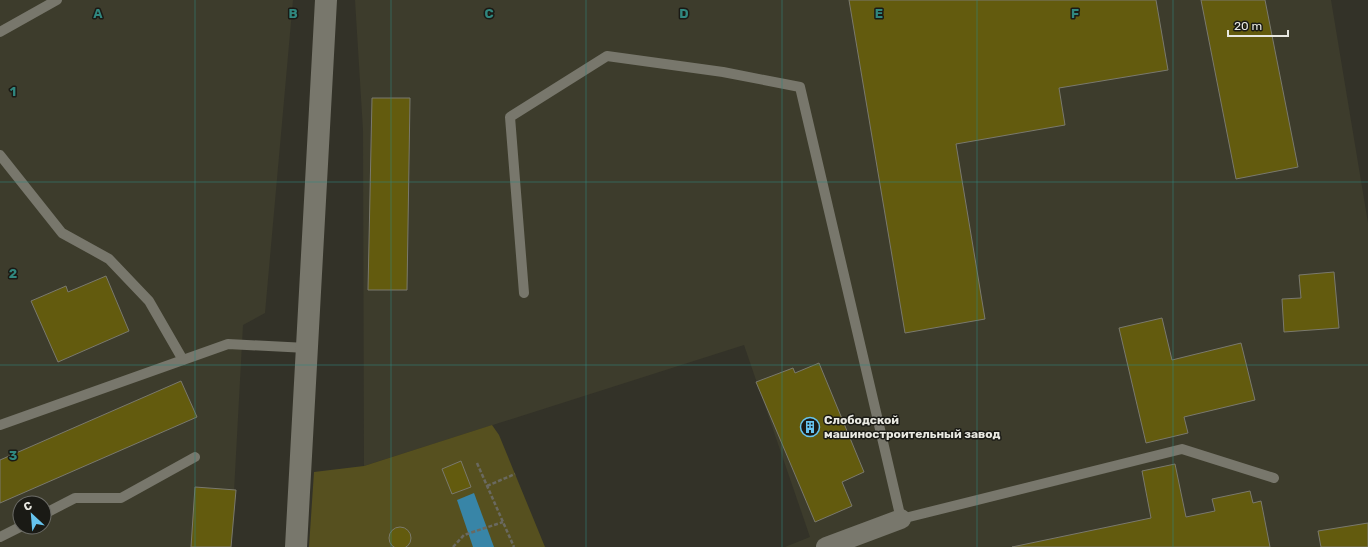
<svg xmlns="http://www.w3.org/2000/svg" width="1368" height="547" viewBox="0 0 1368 547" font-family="Rubik,sans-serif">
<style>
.built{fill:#3d3c2c;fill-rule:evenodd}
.green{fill:#56501f}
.water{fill:#3885a7}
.building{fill:#635b0e;stroke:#7a796d}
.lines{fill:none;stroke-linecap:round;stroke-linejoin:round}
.path{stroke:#6a6960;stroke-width:2.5;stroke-dasharray:4 2;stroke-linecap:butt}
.service{stroke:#78776c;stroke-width:10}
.minor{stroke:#78776c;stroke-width:20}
.tertiary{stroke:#78776c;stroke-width:22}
.grid{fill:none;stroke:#30877f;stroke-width:1;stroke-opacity:0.55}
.labels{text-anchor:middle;stroke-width:3;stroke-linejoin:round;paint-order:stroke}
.poi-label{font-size:12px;font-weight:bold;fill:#e8e8e1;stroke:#1a1a15;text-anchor:start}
.grid-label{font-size:13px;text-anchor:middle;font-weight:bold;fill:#30877f;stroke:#1a1a15;stroke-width:3;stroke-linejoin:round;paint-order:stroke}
</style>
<rect width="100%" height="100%" fill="#333228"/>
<!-- built -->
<g class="built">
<path d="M0,0H293L265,313L243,325L231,547H0ZM20,503H44V527H20Z"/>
<path d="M355,0H1331L1368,223V547H785L810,537L744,345L364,466L363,130Z"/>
</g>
<!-- green -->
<path class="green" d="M492,425L499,435L545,547H309L314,472L364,466Z"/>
<!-- water -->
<path class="water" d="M474,493L494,547H473L457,500Z"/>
<!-- building -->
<g class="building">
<path d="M849,0H1156L1168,70L1059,88L1065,125L956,144L985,319L905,333Z"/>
<path d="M1201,0H1265L1298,167L1236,179Z"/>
<path d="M372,98H410L407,290H368Z"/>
<path d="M1334,272L1339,328L1284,332L1282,299L1301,298L1299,275Z"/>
<path d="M106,276L129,331L58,362L31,301L66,286L68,292Z"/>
<path d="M1162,318L1172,360L1241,343L1255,400L1184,417L1188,433L1146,443L1119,328Z"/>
<path d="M819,363L864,472L842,482L852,506L815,522L756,382L793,368L795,373Z"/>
<path d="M181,381L197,417L0,503V460Z"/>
<path d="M461,461L471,487L452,494L442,469Z"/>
<path d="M1175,464L1186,517L1215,511L1212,499L1250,491L1253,503L1261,501L1270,547H1012L1151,518L1142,471Z"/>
<path d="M195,487L236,490L231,547H191Z"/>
<path d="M1368,523V547H1321L1318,531Z"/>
<circle cx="400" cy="538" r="11"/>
</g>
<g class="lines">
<!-- path -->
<g class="path">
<path d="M477,463L514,547"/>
<path d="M487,486L515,474"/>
<path d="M453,547L464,535L503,522"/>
</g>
<!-- service -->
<g class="service">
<path d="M0,32L57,0"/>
<path d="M0,155L62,233L109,259L149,301L183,360"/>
<path d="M524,293L510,117L607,56L723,72L800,87L901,519L1182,449L1274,478"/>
<path d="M0,425L228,344L307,348"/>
<path d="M44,514L75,498H121L195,457"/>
<path d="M0,537L20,527"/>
</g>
<!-- minor -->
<path class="minor" d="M826,547L901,519"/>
<!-- tertiary -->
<path class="tertiary" d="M296,547L326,0"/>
</g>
<!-- grid -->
<path class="grid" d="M195,0V547M391,0V547M586,0V547M782,0V547M977,0V547M1173,0V547M0,182H1368M0,365H1368"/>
<!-- icons -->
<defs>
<g id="building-ring" transform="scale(1)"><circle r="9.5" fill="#1a1a15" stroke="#66c4ef" stroke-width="1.5"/><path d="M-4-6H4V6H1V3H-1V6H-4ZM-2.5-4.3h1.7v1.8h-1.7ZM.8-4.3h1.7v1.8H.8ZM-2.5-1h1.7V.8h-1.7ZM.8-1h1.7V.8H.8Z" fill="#66c4ef"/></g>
</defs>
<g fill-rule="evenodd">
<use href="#building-ring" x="810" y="427"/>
</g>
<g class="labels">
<!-- poi labels -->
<g class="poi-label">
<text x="824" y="424">Слободской<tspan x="824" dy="14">машиностроительный завод</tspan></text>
</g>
</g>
<g class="grid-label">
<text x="98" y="18">A</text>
<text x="293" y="18">B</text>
<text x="489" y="18">C</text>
<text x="684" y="18">D</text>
<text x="879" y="18">E</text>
<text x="1075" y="18">F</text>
<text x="13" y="96">1</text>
<text x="13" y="278">2</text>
<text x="13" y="460">3</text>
</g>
<!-- north arrow -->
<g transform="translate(32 515) rotate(334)"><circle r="19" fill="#1a1a15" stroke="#6c6c67"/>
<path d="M0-3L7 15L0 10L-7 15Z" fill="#66c4ef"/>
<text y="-6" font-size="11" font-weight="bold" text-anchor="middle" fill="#e8e8e1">С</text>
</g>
<!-- scale -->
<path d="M1228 30v6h60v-6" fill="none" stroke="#e8e8e1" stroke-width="2"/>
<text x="1234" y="30" font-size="12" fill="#e8e8e1" stroke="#1a1a15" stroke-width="3" paint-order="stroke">20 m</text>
</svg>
